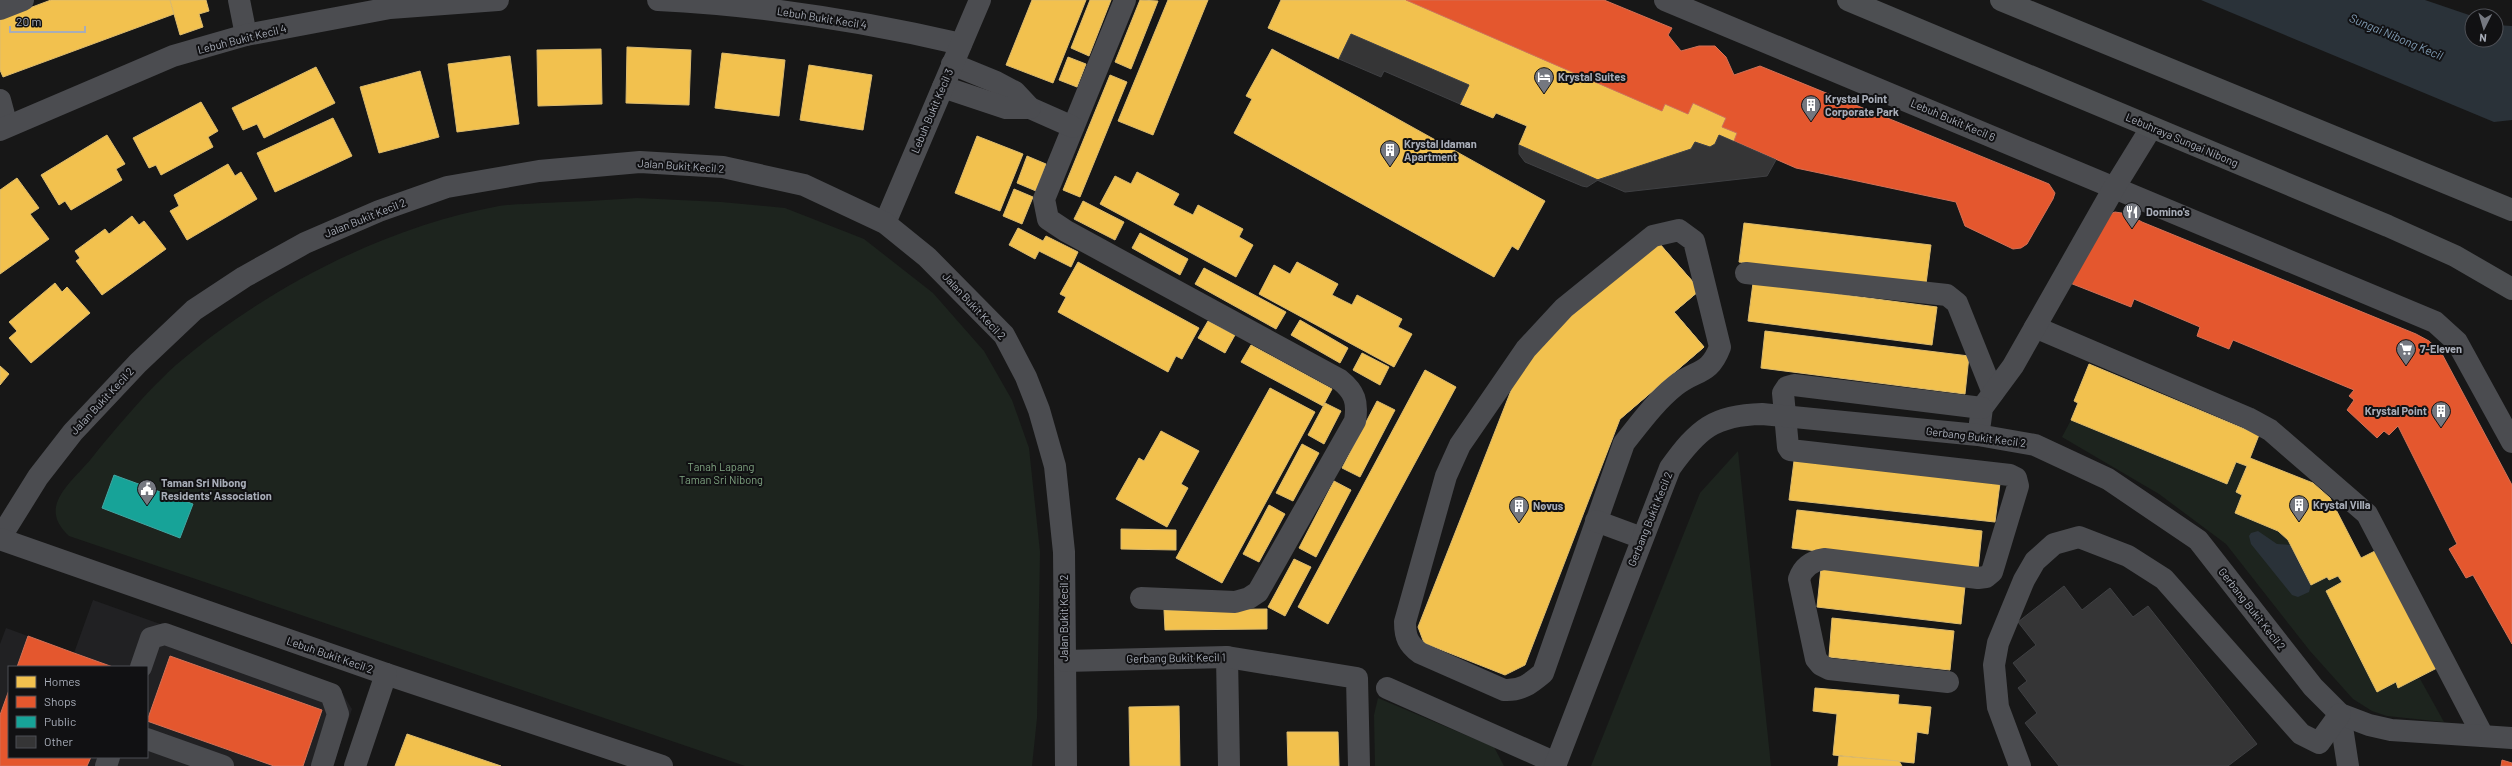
<svg xmlns="http://www.w3.org/2000/svg" width="2512" height="766" viewBox="0 0 2512 766" font-family="Barlow,sans-serif">
<style>
.built{fill:#212123;fill-rule:evenodd}
.green{fill:#1d241e}
.water{fill:#2a3239}
.homes{fill:#f2c14e;stroke:#dcbb6e}
.shops{fill:#e4572e;stroke:#d27157}
.public{fill:#17a398;stroke:#42a6a2}
.building{fill:#353536;stroke:#3f4043}
.lines{fill:none;stroke-linecap:round;stroke-linejoin:round}
.minor{stroke:#4b4c50;stroke-width:22}
.major{stroke:#4d4f52;stroke-width:22}
.labels{text-anchor:middle;stroke-width:4;stroke-linejoin:round;paint-order:stroke}
.street-label{font-size:11px;fill:#a8adb8;stroke:#111113}
.poi-label{font-size:11px;font-weight:bold;fill:#a8adb8;stroke:#111113;text-anchor:start}
.park-label{font-size:11px;fill:#7fa381;stroke:#111113}
.water-label{font-size:12px;font-style:italic;fill:#7f9bb3;stroke:#111113}
</style>
<rect width="100%" height="100%" fill="#171717"/>
<!-- built -->
<path class="built" d="M93,600L339,688L352,709L333,766H0V644L6,628L74,653ZM9,667H147V757H9Z"/>
<!-- green -->
<g class="green">
<path d="M637,198L721,202L785,208L864,239L933,293L984,351L1012,400L1029,448L1040,552L1037,718L1032,766H745L69,536C37,507 70,484 91,459C115,429 148,390 176,365C265,289 384,227 499,206C513,204 528,204 542,203C574,202 605,200 637,198Z"/>
<path d="M2071,420L2226,484L2236,462L2247,466L2242,495L2235,513L2278,531L2288,540L2311,585L2327,577L2329,580L2338,576L2342,582L2326,591L2377,691L2396,682L2398,687L2419,677L2444,722L2387,716L2372,711L2353,699L2310,651L2226,544L2159,494L2062,437Z"/>
<path d="M1738,451L1771,766H1591L1700,493Z"/>
<path d="M1378,698L1494,747L1504,766H1375L1374,715Z"/>
</g>
<!-- water -->
<g class="water">
<path d="M2201,0H2425L2472,16V40H2496V25L2512,26V120L2494,122Z"/>
<path d="M2258,531L2277,544L2290,545L2311,585L2309,592L2298,597L2292,595L2251,544L2249,536L2251,533Z"/>
</g>
<!-- homes -->
<g class="homes">
<path d="M51,0H170L174,14L3,77L0,70V19Z"/>
<path d="M170,0H206L209,11L199,14L203,27L180,35Z"/>
<path d="M1032,0H1086L1053,83L1006,65Z"/>
<path d="M1090,0H1111L1089,56L1071,48Z"/>
<path d="M1140,0L1158,1L1131,69L1115,62Z"/>
<path d="M1168,0H1208L1153,135L1118,121Z"/>
<path d="M1281,0H1406L1662,111L1665,104L1688,114L1693,103L1726,118L1722,127L1737,133L1734,141L1719,135L1715,144L1710,147L1695,142L1691,149L1598,180L1519,145L1527,126L1496,113L1493,118L1460,104L1469,85L1351,34L1339,59L1268,28Z"/>
<path d="M627,47L691,50L689,105L626,103Z"/>
<path d="M601,49L602,104L538,106L537,50Z"/>
<path d="M1272,49L1545,201L1518,250L1512,246L1494,277L1234,133L1252,99L1246,96Z"/>
<path d="M722,53L785,60L779,116L715,108Z"/>
<path d="M510,56L519,124L457,132L448,64Z"/>
<path d="M1068,57L1086,64L1077,87L1059,80Z"/>
<path d="M809,65L872,75L863,130L800,120Z"/>
<path d="M316,67L335,103L264,138L257,124L243,130L232,108Z"/>
<path d="M420,71L439,137L379,153L360,87Z"/>
<path d="M1110,75L1127,82L1080,197L1063,190Z"/>
<path d="M201,102L218,131L208,137L213,147L161,175L156,165L149,168L133,138Z"/>
<path d="M333,118L352,156L275,192L257,153Z"/>
<path d="M107,135L125,164L116,169L122,180L71,210L65,201L59,205L41,175Z"/>
<path d="M977,136L1023,154L1000,211L955,193Z"/>
<path d="M1027,156L1046,164L1036,191L1017,183Z"/>
<path d="M228,164L235,176L241,172L257,199L187,240L170,211L179,206L174,195Z"/>
<path d="M1137,172L1179,194L1173,205L1193,215L1198,205L1243,229L1239,237L1253,245L1236,277L1100,204L1115,176L1131,184Z"/>
<path d="M17,178L39,208L30,214L49,239L0,274V190Z"/>
<path d="M1014,189L1033,197L1022,224L1003,216Z"/>
<path d="M1083,201L1124,222L1115,240L1074,219Z"/>
<path d="M132,216L139,225L144,221L166,249L102,295L76,261L80,258L75,251L105,229L109,234Z"/>
<path d="M1744,223L1931,245L1926,284L1739,262Z"/>
<path d="M1018,228L1043,241L1046,236L1078,252L1071,267L1039,251L1035,259L1009,245Z"/>
<path d="M1140,233L1188,259L1180,275L1132,248Z"/>
<path d="M1658,242L1700,290L1674,312L1704,347L1620,419L1602,398L1579,418L1525,355Z"/>
<path d="M1658,242L1700,290L1674,312L1704,347L1620,419L1525,665L1505,675L1424,643L1418,627L1525,355Z"/>
<path d="M1078,262L1199,328L1182,359L1176,356L1168,372L1058,312L1066,297L1060,294Z"/>
<path d="M1297,262L1338,284L1332,295L1352,305L1357,295L1402,319L1398,327L1412,334L1394,367L1259,294L1274,265L1290,274Z"/>
<path d="M1204,268L1286,312L1276,329L1195,284Z"/>
<path d="M55,283L62,292L67,287L90,313L31,363L9,338L17,331L9,322Z"/>
<path d="M1753,283L1937,307L1932,345L1748,321Z"/>
<path d="M1300,320L1348,348L1340,363L1291,335Z"/>
<path d="M1208,321L1235,335L1225,353L1198,338Z"/>
<path d="M1765,331L1969,356L1965,394L1761,368Z"/>
<path d="M1251,345L1332,389L1323,406L1241,362Z"/>
<path d="M1362,353L1389,367L1380,385L1353,370Z"/>
<path d="M2089,364L2259,435L2250,458L2313,483L2330,498L2361,558L2377,550L2437,668L2398,688L2396,682L2377,692L2326,591L2342,582L2338,576L2329,580L2327,577L2311,585L2288,540L2278,531L2235,513L2242,495L2236,492L2247,466L2236,462L2227,484L2071,420L2078,403L2074,401Z"/>
<path d="M0,366L9,374L0,385Z"/>
<path d="M1425,370L1456,387L1328,624L1298,607Z"/>
<path d="M1270,388L1315,412L1222,583L1176,558Z"/>
<path d="M1377,401L1395,410L1360,477L1342,468Z"/>
<path d="M1325,403L1341,411L1324,444L1308,435Z"/>
<path d="M1161,431L1199,451L1181,484L1188,488L1167,527L1116,499L1139,458L1144,461Z"/>
<path d="M1302,444L1319,453L1293,501L1276,493Z"/>
<path d="M1794,461L2000,483L1995,522L1789,500Z"/>
<path d="M1334,481L1351,490L1316,557L1299,548Z"/>
<path d="M1269,505L1285,514L1259,562L1243,554Z"/>
<path d="M1797,510L1982,531L1978,570L1792,548Z"/>
<path d="M1121,529L1176,530V550L1121,549Z"/>
<path d="M1294,559L1311,567L1285,616L1268,607Z"/>
<path d="M1821,568L1965,586L1961,624L1817,607Z"/>
<path d="M1267,609V629L1165,630L1164,610Z"/>
<path d="M1832,618L1954,631L1950,670L1829,657Z"/>
<path d="M1815,688L1899,695L1898,704L1931,707L1928,734L1917,732L1914,763L1833,755L1837,714L1813,711Z"/>
<path d="M1179,706L1180,766H1130L1129,707Z"/>
<path d="M1287,732H1338L1339,766H1288Z"/>
<path d="M407,734L501,766H395Z"/>
<path d="M1839,756L1899,761L1902,766H1838Z"/>
</g>
<!-- shops -->
<g class="shops">
<path d="M1406,0H1604L1672,28L1668,35L1681,51L1699,46H1715L1726,57L1734,75L1760,66L2049,184L2055,193L2053,199L2027,244L2021,248L2013,249L1965,226L1956,202L1796,168L1734,141L1737,133L1722,127L1726,118L1693,103L1688,114L1665,104L1662,111Z"/>
<path d="M2115,212L2128,214L2142,222L2416,334L2429,341L2441,352L2512,485V644L2473,575L2466,578L2449,549L2457,544L2398,426L2389,435L2384,431L2377,438L2347,410L2354,400L2349,396L2354,390L2233,340L2229,349L2197,336L2200,327L2134,299L2131,307L2070,283L2110,214Z"/>
<path d="M28,636L74,653L113,667H17Z"/>
<path d="M170,656L322,710L303,766H274L147,721Z"/>
<path d="M9,690V757H91L87,766H0V715Z"/>
<path d="M2502,760L2512,763V766H2501Z"/>
</g>
<!-- public -->
<path class="public" d="M114,475L193,504L180,538L102,508Z"/>
<!-- building -->
<g class="building">
<path d="M1351,34L1469,85L1460,104L1384,71L1381,77L1339,59Z"/>
<path d="M1719,135L1776,160L1767,176L1625,192L1597,180L1691,149L1695,142L1710,147L1715,144Z"/>
<path d="M1519,145L1598,180L1587,187L1582,186L1525,162L1519,154Z"/>
<path d="M2064,586L2082,610L2110,588L2133,617L2148,606L2257,744L2228,766H2059L2025,723L2037,713L2018,688L2027,681L2013,663L2036,645L2018,622Z"/>
</g>
<g class="lines">
<!-- minor -->
<g class="minor">
<path d="M239,0L246,35"/>
<path d="M658,0C760,5 862,21 961,44"/>
<path d="M1125,0L1044,199L1048,219L1066,231L1340,380C1355,392 1358,402 1355,421L1258,592L1249,598L1235,602L1141,598"/>
<path d="M1665,0L2435,322L2457,342L2512,442"/>
<path d="M0,9L23,0"/>
<path d="M952,64L996,82L1015,92L1030,108L1073,127"/>
<path d="M943,87L1006,108H1030"/>
<path d="M0,100L7,126"/>
<path d="M0,130L173,56L246,35L390,8L498,0"/>
<path d="M885,223L980,0"/>
<path d="M1679,230L1694,241L1720,347C1709,376 1696,369 1675,386C1655,402 1640,423 1624,443L1543,673C1530,684 1521,691 1504,690L1420,653C1408,644 1405,637 1405,622L1446,476L1460,445L1526,349L1564,308L1653,236Z"/>
<path d="M1746,273L1947,295L1957,303L1993,393"/>
<path d="M2035,327L2248,418L2270,430L2367,514L2483,736"/>
<path d="M1980,423L1982,408L2013,366L2114,188L2151,128"/>
<path d="M1596,521L1642,538"/>
<path d="M0,538L38,477L73,432L138,363L194,310L244,277L305,243L379,211L447,187L539,171L640,162L723,167L804,185L885,223L927,257L1004,335L1026,377L1039,410L1055,466L1064,552L1066,766"/>
<path d="M0,539L386,674L662,766"/>
<path d="M1227,657L1229,766"/>
<path d="M1065,661L1227,657L1357,678L1359,766"/>
<path d="M141,667L151,638L165,634L331,694L338,714L322,766"/>
<path d="M1948,682L1829,669L1821,665L1816,659L1799,579C1803,567 1812,561 1824,559L1978,578L1986,577L1992,572L2018,486L2016,478L2010,475L1790,450L1788,447L1783,393L1787,387L1794,385L1982,408"/>
<path d="M1387,688L1556,763"/>
<path d="M2340,714L2348,766"/>
<path d="M147,739L223,766"/>
<path d="M106,766L109,757"/>
<path d="M355,766L386,674"/>
<path d="M1555,766L1670,468C1698,429 1714,415 1762,414L1978,435L2035,445L2108,479L2198,540L2313,687L2340,714L2369,725L2391,730L2512,738"/>
<path d="M2020,766L1998,707L1994,665L1998,643L2024,580L2035,561L2054,544L2079,537L2128,556L2164,579L2301,734L2319,743L2340,714"/>
</g>
<!-- major -->
<g class="major">
<path d="M1848,0L2388,226L2455,256L2512,289"/>
<path d="M2001,0L2512,210"/>
</g>
</g>
<!-- icons -->
<defs>
<g id="hotel-pin" transform="scale(1)"><path d="M0 17L-7.5 6A9.5 9.5 0 1 1 7.5 6Z" fill="#757880" stroke="#111113"/><path d="M-6-4.5h1.5V1H6V5H4.5V3h-9V5H-6ZM-4 0a1.8 1.8 0 1 1 3.6 0ZM.5 0V-2.5h3Q6-2.5 6 0Z" fill="#fff"/></g>
<g id="building-pin" transform="scale(1)"><path d="M0 17L-7.5 6A9.5 9.5 0 1 1 7.5 6Z" fill="#757880" stroke="#111113"/><path d="M-4-6H4V6H1V3H-1V6H-4ZM-2.5-4.3h1.7v1.8h-1.7ZM.8-4.3h1.7v1.8H.8ZM-2.5-1h1.7V.8h-1.7ZM.8-1h1.7V.8H.8Z" fill="#fff"/></g>
<g id="restaurant-pin" transform="scale(1)"><path d="M0 17L-7.5 6A9.5 9.5 0 1 1 7.5 6Z" fill="#757880" stroke="#111113"/><path d="M-5-6h1v4h1v-4h1v4h1v-4h1v5L-1.5 .5V6h-2V.5L-5-1ZM5-6V6H3V1.5H1.5Q1.5-4 5-6Z" fill="#fff"/></g>
<g id="supermarket-pin" transform="scale(1)"><path d="M0 17L-7.5 6A9.5 9.5 0 1 1 7.5 6Z" fill="#757880" stroke="#111113"/><path d="M-6-5.5h2.5l.6 2H6L4.5 2H-2.5L-4.4-4H-6ZM-1.5 3.2a1.3 1.3 0 1 0 .1 0ZM3 3.2a1.3 1.3 0 1 0 .1 0Z" fill="#fff"/></g>
<g id="civic-pin" transform="scale(1)"><path d="M0 17L-7.5 6A9.5 9.5 0 1 1 7.5 6Z" fill="#757880" stroke="#111113"/><path d="M-.6-6.5H3V-4.5H.6V-3L4-1V1h2V6H-6V1h2V-1L-.6-3ZM-1.2 2.5V6h2.4V2.5Z" fill="#fff"/></g>
</defs>
<g fill-rule="evenodd">
<use href="#hotel-pin" x="1544" y="77"/>
<use href="#building-pin" x="1811" y="105"/>
<use href="#building-pin" x="1390" y="150"/>
<use href="#restaurant-pin" x="2132" y="212"/>
<use href="#supermarket-pin" x="2406" y="349"/>
<use href="#building-pin" x="2441" y="411"/>
<use href="#civic-pin" x="147" y="489"/>
<use href="#building-pin" x="2299" y="505"/>
<use href="#building-pin" x="1519" y="506"/>
</g>
<g class="labels">
<!-- street labels -->
<g class="street-label">
<text transform="translate(822 18) rotate(9)" y="4">Lebuh Bukit Kecil 4</text>
<text transform="translate(242 39) rotate(-14)" y="4">Lebuh Bukit Kecil 4</text>
<text transform="translate(932 111) rotate(-67)" y="4">Lebuh Bukit Kecil 3</text>
<text transform="translate(1953 120) rotate(23)" y="4">Lebuh Bukit Kecil 6</text>
<text transform="translate(2182 140) rotate(23)" y="4">Lebuhraya Sungai Nibong</text>
<text transform="translate(681 166) rotate(4)" y="4">Jalan Bukit Kecil 2</text>
<text transform="translate(365 218) rotate(-22)" y="4">Jalan Bukit Kecil 2</text>
<text transform="translate(974 306) rotate(47)" y="4">Jalan Bukit Kecil 2</text>
<text transform="translate(102 401) rotate(-47)" y="4">Jalan Bukit Kecil 2</text>
<text transform="translate(1976 437) rotate(7)" y="4">Gerbang Bukit Kecil 2</text>
<text transform="translate(1650 519) rotate(-68)" y="4">Gerbang Bukit Kecil 2</text>
<text transform="translate(2252 609) rotate(52)" y="4">Gerbang Bukit Kecil 2</text>
<text transform="translate(1064 618) rotate(-90)" y="4">Jalan Bukit Kecil 2</text>
<text transform="translate(330 655) rotate(19)" y="4">Lebuh Bukit Kecil 2</text>
<text transform="translate(1176 658) rotate(-1)" y="4">Gerbang Bukit Kecil 1</text>
</g>
<!-- poi labels -->
<g class="poi-label">
<text x="1558" y="81">Krystal Suites</text>
<text x="1825" y="103">Krystal Point<tspan x="1825" dy="13">Corporate Park</tspan></text>
<text x="1404" y="148">Krystal Idaman<tspan x="1404" dy="13">Apartment</tspan></text>
<text x="2146" y="216">Domino's</text>
<text x="2420" y="353">7-Eleven</text>
<text x="2427" y="415" text-anchor="end">Krystal Point</text>
<text x="161" y="487">Taman Sri Nibong<tspan x="161" dy="13">Residents' Association</tspan></text>
<text x="2313" y="509">Krystal Villa</text>
<text x="1533" y="510">Novus</text>
</g>
<!-- park labels -->
<g class="park-label">
<text x="721" y="471">Tanah Lapang<tspan x="721" dy="13">Taman Sri Nibong</tspan></text>
</g>
<!-- water labels -->
<g class="water-label">
<text transform="translate(2396 37) rotate(23)" y="4">Sungai Nibong Kecil</text>
</g>
</g>
<!-- legend -->
<rect x="8" y="666" width="140" height="92" fill="#111113" stroke="#4d4f55"/>
<rect x="16" y="676" width="20" height="12" fill="#f2c14e" stroke="#4d4f55"/>
<text x="44" y="686" font-size="12" fill="#a8adb8">Homes</text>
<rect x="16" y="696" width="20" height="12" fill="#e4572e" stroke="#4d4f55"/>
<text x="44" y="706" font-size="12" fill="#a8adb8">Shops</text>
<rect x="16" y="716" width="20" height="12" fill="#17a398" stroke="#4d4f55"/>
<text x="44" y="726" font-size="12" fill="#a8adb8">Public</text>
<rect x="16" y="736" width="20" height="12" fill="#353536" stroke="#4d4f55"/>
<text x="44" y="746" font-size="12" fill="#a8adb8">Other</text>
<!-- north arrow -->
<g transform="translate(2484 28) rotate(185)"><circle r="19" fill="#111113" stroke="#4d4f55"/>
<path d="M0-3L7 15L0 10L-7 15Z" fill="#757880"/>
<text y="-6" font-size="11" font-weight="bold" text-anchor="middle" fill="#a8adb8">N</text>
</g>
<!-- scale -->
<path d="M10 26v6h75v-6" fill="none" stroke="#a8adb8" stroke-width="2"/>
<text x="16" y="26" font-size="12" fill="#a8adb8" stroke="#111113" stroke-width="3" paint-order="stroke">20 m</text>
</svg>
